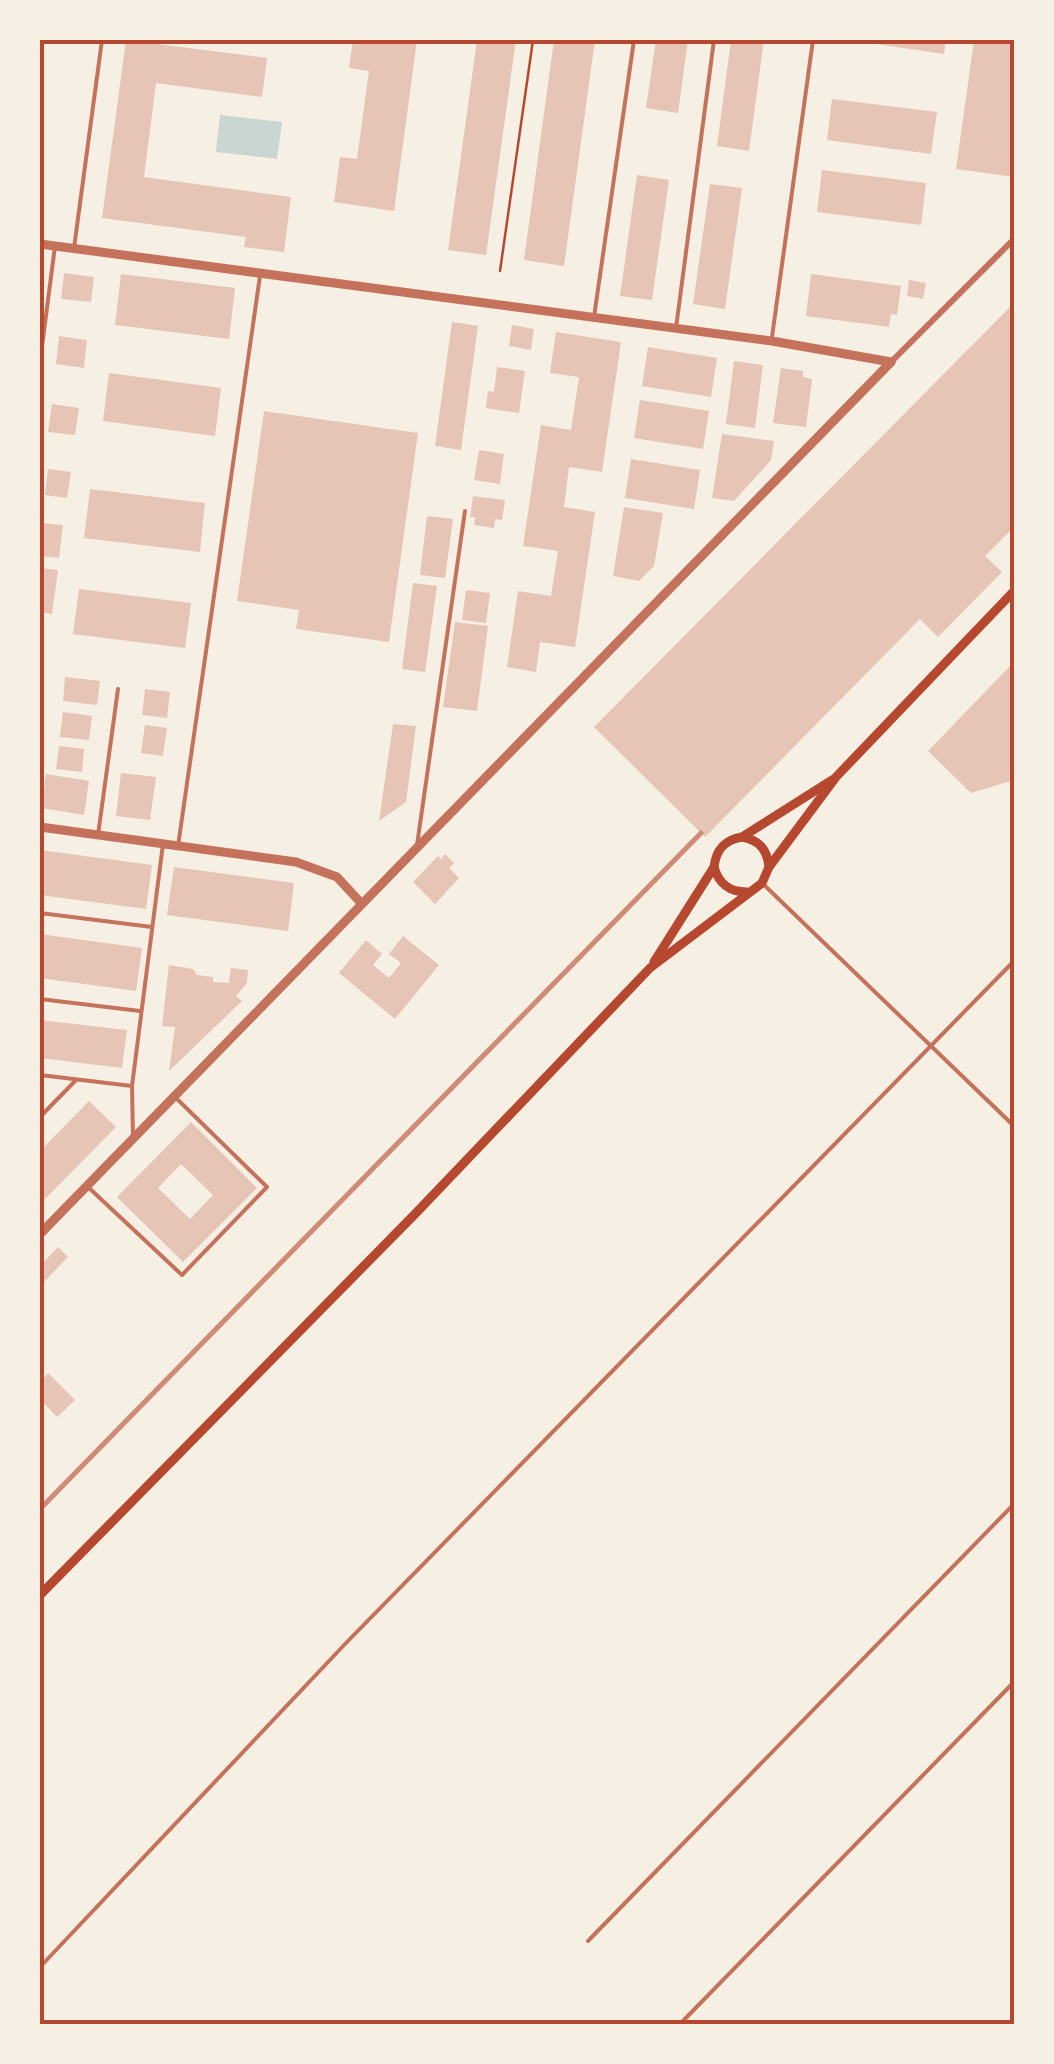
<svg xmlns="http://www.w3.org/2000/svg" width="1054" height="2064" viewBox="0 0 1054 2064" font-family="'IBM Plex Serif',serif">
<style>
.water{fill:#c9d6d2}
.building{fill:#e6c5b7;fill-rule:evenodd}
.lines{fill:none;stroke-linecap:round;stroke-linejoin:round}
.path{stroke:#b5482f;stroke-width:2.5}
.service{stroke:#c5725c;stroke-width:4}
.minor{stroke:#c5725c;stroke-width:6}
.tertiary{stroke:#c5725c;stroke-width:9}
.secondary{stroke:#b5482f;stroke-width:9}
.rail{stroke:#cf8b77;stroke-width:5}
.neatline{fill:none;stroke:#b5482f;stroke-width:4}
</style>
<rect width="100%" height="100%" fill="#f6efe4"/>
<!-- water -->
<path class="water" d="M220,115L282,122L277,159L216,152Z"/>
<!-- building -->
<g class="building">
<path d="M126,40L267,58L262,97L156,83L144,177L291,197L284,252L244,247L246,237L102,218Z"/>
<path d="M353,40H417L394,211L334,202L340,157L357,159L369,71L349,68Z"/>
<path d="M477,40H516L486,255L448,250Z"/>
<path d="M554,40H595L564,266L524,260Z"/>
<path d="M656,40H688L678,113L646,108Z"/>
<path d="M731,40H764L749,151L717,146Z"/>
<path d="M849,40H946L944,54Z"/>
<path d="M974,40H1014V177L956,169Z"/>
<path d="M832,99L937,112L931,154L827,140Z"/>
<path d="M822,170L926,183L921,225L817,212Z"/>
<path d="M637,175L669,180L652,300L620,296Z"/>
<path d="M710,184L742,188L725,309L693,304Z"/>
<path d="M64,273L94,277L91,302L61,299Z"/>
<path d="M121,274L235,288L229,339L115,325Z"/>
<path d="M811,274L901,286L897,315L891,314L889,327L806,316Z"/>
<path d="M909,280L926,283L923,299L907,296Z"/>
<path d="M1014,303V527L985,556L1002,572L938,637L920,619L705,837L594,727Z"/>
<path d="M452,322L478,326L461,450L435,446Z"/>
<path d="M512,325L534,329L531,350L509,346Z"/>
<path d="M556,332L621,342L602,472L569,467L564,507L595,512L575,647L540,642L536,672L507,667L518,591L551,596L558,551L523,546L541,425L571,430L579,377L550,373Z"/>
<path d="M59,336L87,340L84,368L56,364Z"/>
<path d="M648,347L717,358L711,397L642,386Z"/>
<path d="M734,361L763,365L755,428L726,424Z"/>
<path d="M497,367L525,371L519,413L486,408L488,391L494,392Z"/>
<path d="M781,368L803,371V377L812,379L806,427L773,423Z"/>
<path d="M109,373L221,388L215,436L103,421Z"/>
<path d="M640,400L709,411L703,449L634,438Z"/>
<path d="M52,404L79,408L75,435L48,432Z"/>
<path d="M264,411L418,433L389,642L296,629L299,610L237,601Z"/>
<path d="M722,434L774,441L771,460L734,501L712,498Z"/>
<path d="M479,450L504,454L500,484L474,480Z"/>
<path d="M631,459L700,470L694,509L625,498Z"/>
<path d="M48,469L71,472L67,498L45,495Z"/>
<path d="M90,489L205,503L200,552L84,538Z"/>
<path d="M473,496L505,500L502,520L495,519L494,528L474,525L475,517H470Z"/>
<path d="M624,507L663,513L654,566L639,581L613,576Z"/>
<path d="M427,516L453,519L445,578L420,575Z"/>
<path d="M40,523L63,525L59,558L40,556Z"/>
<path d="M40,568L58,570L52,614L40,612Z"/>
<path d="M413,583L437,586L425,672L402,669Z"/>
<path d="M79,589L191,603L185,648L73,634Z"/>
<path d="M466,590L490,593L486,623L462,620Z"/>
<path d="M455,622L488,626L477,711L443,707Z"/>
<path d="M1014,662V780L971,793L928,751Z"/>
<path d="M65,677L100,681L97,705L63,701Z"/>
<path d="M145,689L170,692L167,718L142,715Z"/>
<path d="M63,712L92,716L89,740L60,737Z"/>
<path d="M393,724L416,726L406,802L379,821Z"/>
<path d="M145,725L167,728L163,756L141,753Z"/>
<path d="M59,746L84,749L82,772L56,769Z"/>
<path d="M121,773L156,777L150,820L116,816Z"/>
<path d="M46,774L89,781L84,815L41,808Z"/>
<path d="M40,850L152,865L146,909L40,895Z"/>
<path d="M445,854L454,863L449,868L459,878L435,904L413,882L438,856L441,859Z"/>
<path d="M174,867L294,883L288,931L167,915Z"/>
<path d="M40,934L142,948L136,991L40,978Z"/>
<path d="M403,936L439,965L395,1019L339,973L366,940L382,954L373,965L389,978L401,963L389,954Z"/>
<path d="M169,965L193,969L197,975L213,977V982L229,983L231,968L248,970L247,983L236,996L242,1001L169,1071L175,1027L162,1026Z"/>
<path d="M40,1020L127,1030L122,1068L40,1058Z"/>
<path d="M89,1101L116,1127L40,1204V1151Z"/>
<path d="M191,1122L257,1188L183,1262L117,1197ZM181,1164L213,1195L190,1219L158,1188Z"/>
<path d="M58,1247L68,1257L43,1283L40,1280V1266Z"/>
<path d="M48,1373L75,1400L57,1417L40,1399V1376L43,1379Z"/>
</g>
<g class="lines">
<!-- path -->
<path class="path" d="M500,271L533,40"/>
<!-- service -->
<g class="service">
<path d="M334,40H336"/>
<path d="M74,248L102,40"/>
<path d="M594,317L634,40"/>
<path d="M676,328L714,40"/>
<path d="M772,337L813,40"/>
<path d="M40,362L55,246"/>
<path d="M98,835L118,689"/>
<path d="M417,845L465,511"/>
<path d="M178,846L260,276"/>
<path d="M762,883L1014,1126"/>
<path d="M40,913L152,927"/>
<path d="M40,999L140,1011"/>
<path d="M40,1075L132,1086"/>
<path d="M40,1117L76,1080"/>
<path d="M133,1138L132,1086L163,844"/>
<path d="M88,1187L182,1275L267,1187L174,1096"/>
<path d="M588,1941L1014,1504"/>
<path d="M40,1967L346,1643L1014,961"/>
<path d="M680,2024L1014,1682"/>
</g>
<!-- minor -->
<path class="minor" d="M891,362L1014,239"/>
<!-- tertiary -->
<g class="tertiary">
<path d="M40,244L772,341L891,362"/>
<path d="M40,827L296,862L337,877L361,903"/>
<path d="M40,1234L891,362"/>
</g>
<!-- secondary -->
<g class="secondary">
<path d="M742,837C759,840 767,849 769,867"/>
<path d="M714,867C719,884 729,892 747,892"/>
<path d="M654,962L714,867C716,850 724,840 742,837L832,780"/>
<path d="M40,1595L416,1213L650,968L762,883L769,867L836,777L1014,591"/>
</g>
<!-- rail -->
<path class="rail" d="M40,1509L701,833"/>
</g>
<!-- border -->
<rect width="1054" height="2064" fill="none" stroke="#f6efe4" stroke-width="85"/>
<rect x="42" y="42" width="970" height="1980" class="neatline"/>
</svg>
